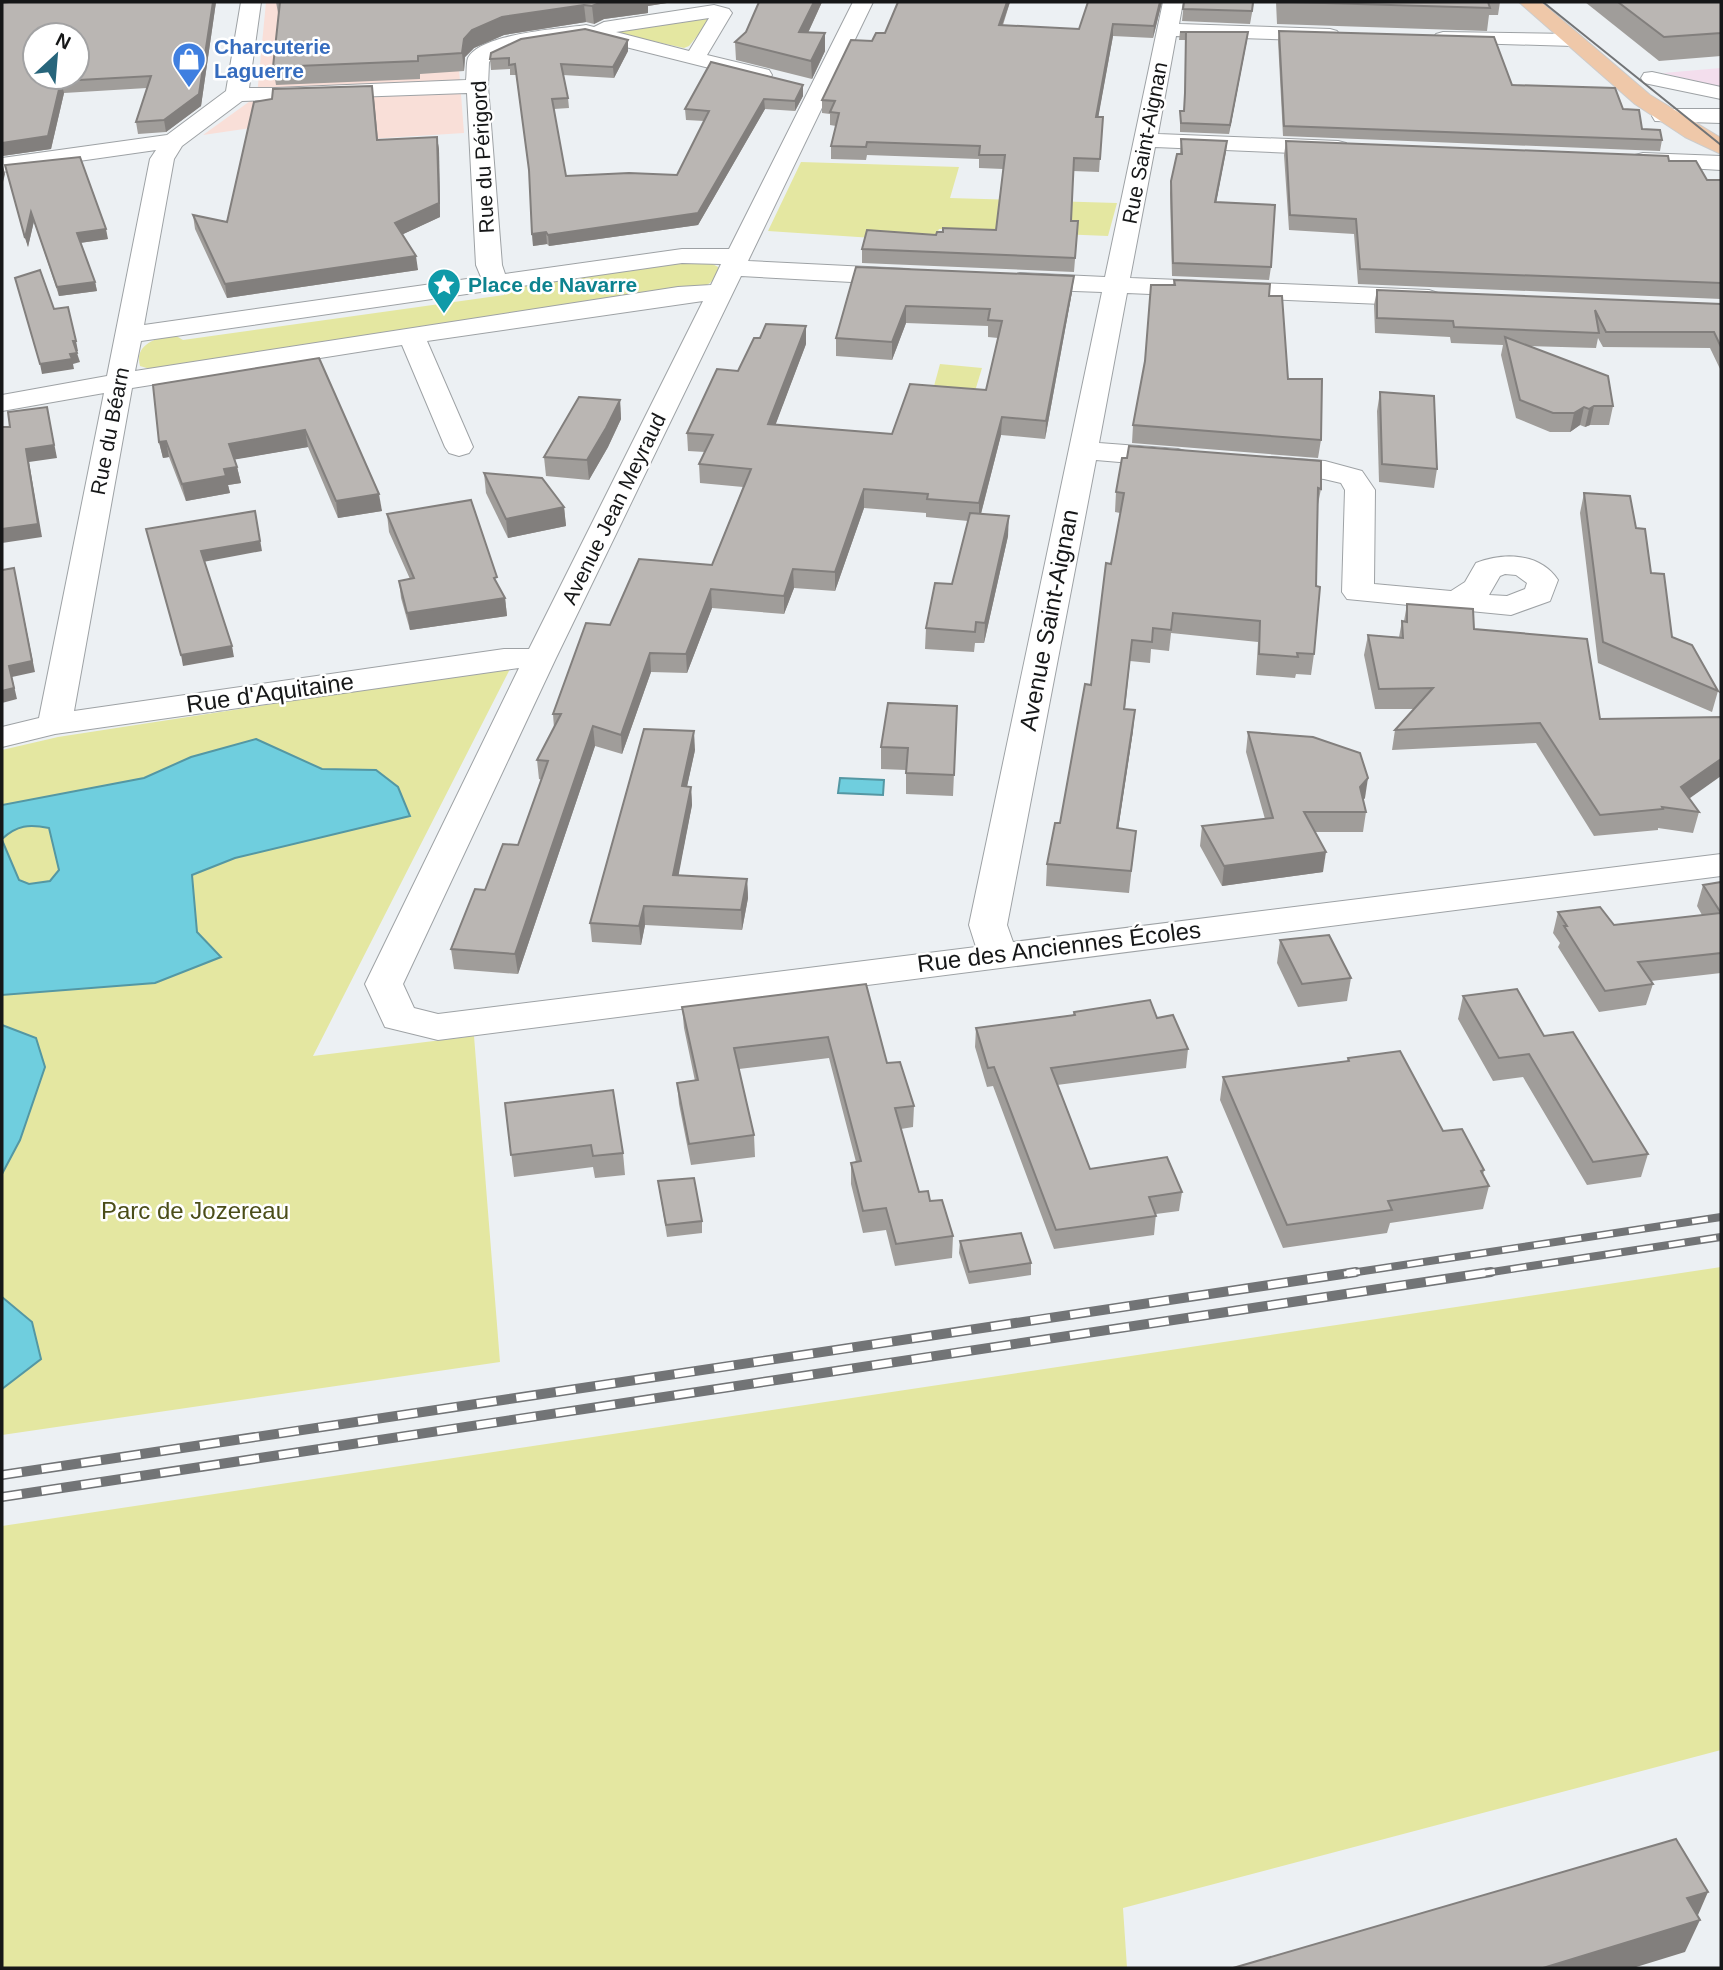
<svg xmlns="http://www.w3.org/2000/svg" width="1723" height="1970" viewBox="0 0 1723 1970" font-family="Helvetica,sans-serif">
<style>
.commercial{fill:#f9dfd8}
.medical{fill:#f3deed}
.green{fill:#e4e7a1}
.water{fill:#6fcede;stroke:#5497a3;stroke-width:2}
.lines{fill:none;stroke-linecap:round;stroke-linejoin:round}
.minor-casing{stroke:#9ea2a5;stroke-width:2}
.major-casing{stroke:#ccc;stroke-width:2}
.minor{fill:#fff;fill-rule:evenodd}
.major{fill:#efc8a9;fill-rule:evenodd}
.tram{stroke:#727476;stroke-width:2}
.rail-far1-casing{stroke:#727476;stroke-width:8}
.rail-casing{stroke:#727476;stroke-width:10}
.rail-far1{stroke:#fff;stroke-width:5;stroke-dasharray:16;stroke-linecap:butt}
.rail{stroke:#fff;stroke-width:7;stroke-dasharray:20;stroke-linecap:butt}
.wall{fill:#a09d9a}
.shaded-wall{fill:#827f7d}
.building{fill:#bab6b3;stroke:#827f7d;stroke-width:2;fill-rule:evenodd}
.labels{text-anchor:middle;stroke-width:5;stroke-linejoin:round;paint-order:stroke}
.far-shop-label{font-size:21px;font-weight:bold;fill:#366cbe;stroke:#fff;text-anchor:start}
.far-street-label{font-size:21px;fill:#161718;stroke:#fff}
.far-culture-label{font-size:21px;font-weight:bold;fill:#0d838f;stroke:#fff;text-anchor:start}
.street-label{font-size:24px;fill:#161718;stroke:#fff}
.park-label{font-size:24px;fill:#4b4d18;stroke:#fff}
</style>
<rect width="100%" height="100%" fill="#ecf0f3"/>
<!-- commercial -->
<path class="commercial" d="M266,2H330L455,17L464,133L369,139L286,123L203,135L257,96Z"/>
<!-- medical -->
<path class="medical" d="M1721,68V87L1663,73Z"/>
<!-- green -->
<g class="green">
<path d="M707,16L711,19L689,46L684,48L616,33L617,30Z"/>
<path d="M801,162L959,167L950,198L1117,203L1108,236L939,229L933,242L768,231Z"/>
<path d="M672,261L709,262L718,267C718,278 713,281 704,287L150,369L140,366C134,344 157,338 173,334L183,340L504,295L506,285Z"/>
<path d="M940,364L982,368L972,401L931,397Z"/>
<path d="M511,667L313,1056L474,1036L500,1362L2,1435V750L58,737Z"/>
<path d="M1721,1267V1750L1123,1908L1127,1968H2V1526Z"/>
</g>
<!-- water -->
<g class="water">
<path d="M256,739L322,769L376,770L398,787L410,816L235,858L192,875L197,932L221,957L155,983L2,995V840L19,880L29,884L50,881L59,870L49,828C29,824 17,825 2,839V805L144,778L191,757Z"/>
<path d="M840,778L884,780L883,795L838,793Z"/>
<path d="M2,1025L36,1038L45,1067L20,1140L2,1174Z"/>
<path d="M2,1297L32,1322L41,1359L2,1389Z"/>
</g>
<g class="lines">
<!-- minor casing -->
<g class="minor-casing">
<g id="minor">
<path d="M241,2H261L249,88H275L466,80C467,74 466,64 468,58C481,33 560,29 586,25L594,27L604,22L714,5L729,9L732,13L707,55L769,70L772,75L769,80L761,81L586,37L509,50L496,54L489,62L488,86L502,265L505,274L682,249H729L853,2H873L748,261L908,269L917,272L921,277L917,282L908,285L741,276L556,658L403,984L414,1008L438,1014L976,947L969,925L1102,292L1020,289L1011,286L1007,281L1011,276L1020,273L1105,277L1163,2H1183L1179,24L1330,29L1337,31L1340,35L1337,39L1330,41L1176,36L1158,134L1338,141L1346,143L1349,148L1346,153L1338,155L1155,147L1130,278L1429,290L1438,293L1442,298L1438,303L1429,306L1127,293L1099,443L1178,449L1188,452L1192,458L1188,464L1178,467L1096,460L1007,925L1013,942L1721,854V876L438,1040L385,1027L365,984L519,668L55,734L2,747V727L39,718L104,393L2,411V395L107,376L150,159L156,150L2,172V158L167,135L226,91ZM709,18L689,51L616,32ZM467,93L476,265L481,277L144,325L174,159L182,146L242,101ZM682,263L721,264L711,285L678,287L135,371L141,341ZM703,301L529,649H504L74,711L132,388L402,345L445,447L449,453L459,456L469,453L473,447L427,341Z"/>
<path d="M1443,32L1573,34L1580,36L1583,40L1580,44L1573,46L1436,42L1433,38L1436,34Z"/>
<path d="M1652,72L1721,87V99L1644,83L1641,78L1644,73Z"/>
<path d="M1663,109H1721V123L1655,121L1652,116L1655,111Z"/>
<path d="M1643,153L1721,156V170L1635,165L1631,160L1635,155Z"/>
<path d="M1270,457L1325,461L1362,471L1375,490L1374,584L1451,591L1465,582L1476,563C1504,552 1540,553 1558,580L1550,601L1511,615L1347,599L1342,592L1345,490L1341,483L1324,479L1260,472L1256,466L1260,460ZM1505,574L1516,575L1527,583L1525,589L1507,596L1489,595L1500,576Z"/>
</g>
</g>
<!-- major casing -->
<g class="major-casing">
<path id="major" d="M1519,2H1541L1650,95L1721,138V154L1685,137L1635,104Z"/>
</g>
<!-- minor -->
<use href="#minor" class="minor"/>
<!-- major -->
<use href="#major" class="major"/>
<!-- tram -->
<path class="tram" d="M1543,2L1721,145"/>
<!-- rail-far1 casing -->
<g class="rail-far1-casing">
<g id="rail-far1">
<path d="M1344,1274L1721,1217"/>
<path d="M1479,1274L1721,1237"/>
</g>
</g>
<!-- rail casing -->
<g class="rail-casing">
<g id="rail">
<path d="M2,1475L1356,1272"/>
<path d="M2,1497L1491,1272"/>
</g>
</g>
<!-- rail-far1 -->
<use href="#rail-far1" class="rail-far1"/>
<!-- rail -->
<use href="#rail" class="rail"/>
</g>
<!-- wall -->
<g class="wall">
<path d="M216,2L201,106L166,132L138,134L136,122L147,88L64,93L51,149L2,156V3Z"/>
<path d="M276,2H673L648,6V13L604,19L594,24L586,22L504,35L474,48L465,57L464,71L420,74V79L276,85L273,67L279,13H278Z"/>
<path d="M759,2H822L808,33H825V51L812,79L736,60L735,42L746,32Z"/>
<path d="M898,2H1010L1003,25L1079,29L1088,2H1162L1153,38L1113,36L1098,117H1103L1099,172L1073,171L1071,221H1078L1074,272L862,263V249L936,235L996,230L1003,169L979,168V159L867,155L866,160L831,159V146L836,126L830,125V114L822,113V100L872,41L885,33Z"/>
<path d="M1184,2H1254L1250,24L1182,21Z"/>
<path d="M1276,2H1500L1498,15H1489L1487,31L1277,24Z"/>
<path d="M1585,2H1721V56L1659,61Z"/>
<path d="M1279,31L1623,109L1642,129L1662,140L1660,151L1283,136L1278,41Z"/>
<path d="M1180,32H1248L1229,134L1180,132V111H1184L1185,102V40H1179Z"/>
<path d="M628,51L614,78L563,75L568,98L569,108L554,109L566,176L677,175L704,121L686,120L685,109L803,85V96L795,111L765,109L698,225L549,246L547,244L533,246L530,175L516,75H510V69L491,70L490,59Z"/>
<path d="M374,99L378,140L437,137L439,150L440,217L403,234L418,270L227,298L195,229L193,215L227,222Z"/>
<path d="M1181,139L1227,141L1216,202L1271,267L1269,280L1172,276L1170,193L1171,181L1180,154Z"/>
<path d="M1286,141L1669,161L1707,180H1721V299L1358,284L1354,234L1289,230L1284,155Z"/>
<path d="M5,165L108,239L80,243L95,282L97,291L59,296L34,221L28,247Z"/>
<path d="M856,267L1072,292L1045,439L1001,435L981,514L1008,536L984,643H975L974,652L925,649L926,628L952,584L968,521L926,517V513L864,508L835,591L794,588L784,614L712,608L687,673L651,672L622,754L595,746L518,974L454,969L451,949L485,890L518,845L542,780L539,779L537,760L554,728L553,714L610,625L712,565L743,487L700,483L699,464L705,452L688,451L687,433L738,371L806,344L775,425L892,434L986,390L998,338L988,337V326L906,323L892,360L836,356V338Z"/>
<path d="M1174,280L1269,296L1288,379L1321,440L1318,458L1132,443L1133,425L1145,362L1173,285Z"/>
<path d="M1377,290L1721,304V371L1710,348L1603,347L1598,338L1596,348L1527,346L1613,406L1609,425H1590L1585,427L1580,425L1570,432H1550L1516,418L1501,355L1503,345L1451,343L1450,337L1375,333L1374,305Z"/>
<path d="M319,358L382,511L338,518L308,447L235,459L241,483L228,485L230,493L186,501L169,457L163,458L159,442Z"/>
<path d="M1380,392L1437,469L1434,488L1379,482L1377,411Z"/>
<path d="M620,400L621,419L608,447L589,480L546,476L544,457Z"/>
<path d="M484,473L564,507L566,526L508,538L486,493Z"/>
<path d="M1321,489L1317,509L1314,654L1311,675L1296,674L1295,678L1256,675L1258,642L1171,633L1169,651L1151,649L1150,663L1130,661L1125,709L1133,731L1118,829L1136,831L1129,893L1046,886L1047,864L1060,823L1091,685L1111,564L1120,513L1115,512L1116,492Z"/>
<path d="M1584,493L1636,528L1672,637L1718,691L1712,712L1598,663L1580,513Z"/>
<path d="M387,514L498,586L505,598L507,616L410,630L401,598L399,581L410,579L389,532Z"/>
<path d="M1407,604L1474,629L1600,719L1689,798L1699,812L1693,833L1658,828V830L1594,836L1536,743L1392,750L1395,730L1415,709H1375L1364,655L1368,635L1399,637L1402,621H1404Z"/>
<path d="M957,706L953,796L906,794V770L881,769V747Z"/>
<path d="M1248,732L1365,798L1363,800L1366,812L1363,832H1315L1323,872L1222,886L1200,846L1202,826L1265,819L1246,752Z"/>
<path d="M695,750L687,786L691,787L692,805L678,875L747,879L748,898L742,930L645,925L641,945L592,942L590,923Z"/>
<path d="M1721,882V973L1651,981L1653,984L1646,1005L1599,1012L1558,947L1560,943L1553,933L1558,912L1614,925L1702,915L1697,906L1703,885Z"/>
<path d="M1280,940L1351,978L1347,1001L1298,1007L1277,963Z"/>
<path d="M866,984L887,1063L914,1106L913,1127L901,1129L919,1192L930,1201L953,1236L952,1258L895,1266L886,1230L863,1233L851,1184V1163L856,1162L829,1058L739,1069L754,1135L755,1157L691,1165L679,1104L677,1083L695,1081L684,1028L682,1007Z"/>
<path d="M1463,996L1648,1154L1641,1177L1587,1185L1523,1077L1493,1081L1458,1019Z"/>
<path d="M1074,1012L1157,1018L1188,1049L1186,1068L1057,1085L1090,1169L1182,1192L1179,1211L1156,1214L1154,1235L1054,1249L993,1086L987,1087L975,1047L976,1028L1073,1015Z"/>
<path d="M1348,1058L1443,1131L1484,1170L1483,1175L1489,1186L1483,1209L1390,1223L1387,1233L1283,1248L1220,1100L1223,1077L1347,1062Z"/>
<path d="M505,1103L623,1153L625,1175L595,1178L593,1167L514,1177Z"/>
<path d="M658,1181L702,1221V1233L667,1237Z"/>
<path d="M960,1241L1031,1263V1275L969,1284L959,1253Z"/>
</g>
<!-- shaded-wall -->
<g class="shaded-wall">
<path d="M213,2H216L201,106L166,132L164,120Z"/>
<path d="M602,2H673L648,6V13L604,19L594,24L592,6Z"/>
<path d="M814,2H822L800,50L799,32Z"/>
<path d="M1007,2H1010L998,37L999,25Z"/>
<path d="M1160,2H1162L1153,38L1154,26Z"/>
<path d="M584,5L586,22L504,35L474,48L465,57L464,71L462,53L464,39L472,30L502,17Z"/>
<path d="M1113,24V36L1096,130V117Z"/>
<path d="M1248,32L1247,40L1229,134L1230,125Z"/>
<path d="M825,33V51L812,79L811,61Z"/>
<path d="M628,40V51L614,78L613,67Z"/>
<path d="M61,81L64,93L51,149L2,156V143Z"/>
<path d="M803,85V96L795,111V101Z"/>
<path d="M764,99L765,109L698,225L549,246L548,235L698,213Z"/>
<path d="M437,137L439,150L440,217L397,237L395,223Z"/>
<path d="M1227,141L1226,152L1214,214L1215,202Z"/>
<path d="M2,162L5,174L2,186Z"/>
<path d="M31,212L34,221L28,247L25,238Z"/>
<path d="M106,229L108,239L79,243L77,233Z"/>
<path d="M546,232L547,244L533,246L532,234Z"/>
<path d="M416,256L418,270L227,298L225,284Z"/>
<path d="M1074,276L1072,292L1045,439L1046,421Z"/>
<path d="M95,282L97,291L59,296L57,287Z"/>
<path d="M906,306V323L892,360V342Z"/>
<path d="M806,326V344L769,442L768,424Z"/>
<path d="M73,341H76L78,351H75Z"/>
<path d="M77,353L80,362L73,364L74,369L42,374L40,364L70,354Z"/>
<path d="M620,400L621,419L608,447L589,480L587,460Z"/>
<path d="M1594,406L1590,425L1585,427L1589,409Z"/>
<path d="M47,407L57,458L29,462L42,537L2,543V529L26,449Z"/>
<path d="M1584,407L1580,425L1570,432L1574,413Z"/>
<path d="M1002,417L1001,435L979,521V503Z"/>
<path d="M305,430L308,447L232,460L229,444Z"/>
<path d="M166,441L169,457L163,458L159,442Z"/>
<path d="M237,467L241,483L228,485L230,493L186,501L182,484L224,469Z"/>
<path d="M864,489V508L835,591V572Z"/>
<path d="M379,494L382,511L338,518L336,501Z"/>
<path d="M564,507L566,526L508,538L506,519Z"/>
<path d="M255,511L262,551L203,562L201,551Z"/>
<path d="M1009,516L1008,536L984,643L985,623Z"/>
<path d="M14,568L35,672L12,677L17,699L2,703V691L9,666Z"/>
<path d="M793,569L794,588L784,614V596Z"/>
<path d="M711,589L712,608L687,673L686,654Z"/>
<path d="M505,598L507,616L410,630L407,613Z"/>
<path d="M232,646L234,657L183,666L181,655Z"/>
<path d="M650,653L651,672L622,754L621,735Z"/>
<path d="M1135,710L1133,731L1115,850L1117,828Z"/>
<path d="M593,726L595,746L518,974L515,954Z"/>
<path d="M694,731L695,750L683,805L682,786Z"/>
<path d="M1721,759V776L1676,808L1681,787Z"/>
<path d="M1368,778L1365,798L1356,807L1360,787Z"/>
<path d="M691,787L692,805L675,894L673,875Z"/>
<path d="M1326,852L1323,872L1222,886L1224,866Z"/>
<path d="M747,879L748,898L742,930L741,910Z"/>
<path d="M644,906L645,925L641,945L639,926Z"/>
<path d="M1708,1892L1695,1922L1700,1920L1685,1952L1633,1968H1543L1687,1898Z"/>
</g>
<!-- building -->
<g class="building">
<path d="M9,2H213L199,94L164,120L136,122L151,76L61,81L48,136L2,143V3ZM35,35H77V77H35Z"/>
<path d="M280,2H602L592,6L584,5L502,17L472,30L464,39L462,53L418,56V61L273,67Z"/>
<path d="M759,2H814L799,32L825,33L811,61L735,42L746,32Z"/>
<path d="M898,2H1007L999,25L1079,29L1088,2H1160L1154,26L1113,24L1096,117H1103L1100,159L1074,158L1071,221H1078L1075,258L862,249L867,230L936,235L937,232H943V228L996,230L1005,155H979L980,146L867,142L866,147L831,146L839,113L830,112L835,101L822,100L851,40L872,41L876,33H885Z"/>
<path d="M1184,2H1253L1252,11L1183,9Z"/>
<path d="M1291,2H1488L1490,8Z"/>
<path d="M1618,2H1721V33L1664,37Z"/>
<path d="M585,29L628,40L613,67L561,64L568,98L552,99L566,176L629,173L677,175L709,111L685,109L711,62L803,85L795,101L764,99L698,213L548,235L546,232L532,234L529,170L515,64L509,65V58L490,59L491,53L521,39Z"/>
<path d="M1279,31L1494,37L1512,85L1615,88L1623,109L1639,110L1642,129L1660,130L1662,140L1284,126Z"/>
<path d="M1180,32H1248L1230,125L1181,123L1180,111H1184L1185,93L1186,32Z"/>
<path d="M372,86L377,140L437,137L439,203L395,223L416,256L225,284L193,215L227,222L254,102L272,99L273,89Z"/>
<path d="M1181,139L1227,141L1215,202L1275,205L1271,267L1173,263L1171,181L1177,154H1182Z"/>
<path d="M1286,141L1668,156L1669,161H1696L1707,180H1721V283L1360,269L1356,219L1290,215Z"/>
<path d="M80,157L106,229L77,233L95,282L57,287L31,212L25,238L5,165Z"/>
<path d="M856,267L1074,276L1046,421L1002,417L979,503L927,499L928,494L864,489L835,572L793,569L784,596L711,589L686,654L650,653L621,735L593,726L515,954L451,949L475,889L485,890L503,844L518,845L548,761L537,760L561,714H553L586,623L610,625L639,559L712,565L751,469L699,464L713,435L687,433L717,369L738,371L754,338H760L766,324L806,326L768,424L892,434L910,384L986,390L1002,321L988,320L990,309L906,306L892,342L836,338Z"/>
<path d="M40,270L54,309L68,307L76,341H73L77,353L70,354L72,359L40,364L15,278Z"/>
<path d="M1174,280L1270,284L1269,296H1282L1288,379H1322L1321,440L1133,425L1145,361L1151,285H1175Z"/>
<path d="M1377,290L1721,304V347L1714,332H1606L1595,310L1599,333L1454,327L1453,321L1377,318Z"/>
<path d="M1505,337L1608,376L1613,406H1594L1589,409L1584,407L1574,413H1553L1520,400Z"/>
<path d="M319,358L379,494L336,501L305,430L229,444L237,467L224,469L226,476L182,484L166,441L159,442L153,385Z"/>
<path d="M1380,392L1434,396L1437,469L1382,464Z"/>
<path d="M579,397L620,400L606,428L587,460L544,457Z"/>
<path d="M47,407L54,445L26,449L38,524L2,529V427H10L8,412Z"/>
<path d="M1129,446L1321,461V489L1318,488L1316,586L1320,587L1314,654L1297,653L1298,657L1259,654L1260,621L1173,613L1171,630L1153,628L1152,642L1132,640L1124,709L1135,710L1117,828L1136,831L1131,871L1047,864L1055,823H1060L1085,684L1091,685L1106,563L1111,564L1124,493L1116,492L1122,458H1127Z"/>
<path d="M484,473L542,478L564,507L506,519Z"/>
<path d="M1584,493L1630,496L1636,528L1645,529L1651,573L1664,574L1672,637L1692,645L1718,691L1603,642Z"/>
<path d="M471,500L497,577L494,578L505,598L407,613L399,581L414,578L387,514Z"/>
<path d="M255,511L260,541L201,551L232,646L181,655L146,529Z"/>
<path d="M970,513L1009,516L985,623L976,622L975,632L926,628L935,583L952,584Z"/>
<path d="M14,568L32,661L9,666L14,688L2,691V570Z"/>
<path d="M1407,604L1473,609L1474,629L1587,639L1600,719L1721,717V759L1681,787L1699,812L1662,807L1663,809L1600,815L1540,723L1395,730L1433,688L1379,689L1368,635L1403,638L1402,621L1407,622Z"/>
<path d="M888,703L957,706L954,775L906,773L908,748L881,747Z"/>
<path d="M644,729L694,731L682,786L691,787L673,875L747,879L741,910L644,906L639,926L590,923Z"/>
<path d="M1248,732L1313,737L1360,753L1368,778L1360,787L1366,812H1304L1326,852L1224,866L1202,826L1273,818Z"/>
<path d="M1721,882V953L1638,962L1653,984L1605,991L1564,926H1567L1558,912L1600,907L1614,925L1721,913L1703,885Z"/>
<path d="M1329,935L1351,978L1302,984L1280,940Z"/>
<path d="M866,984L887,1063L900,1062L914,1106L895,1108L919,1192L928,1191L930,1201L942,1200L953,1236L896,1244L886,1208L863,1211L851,1163L861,1161L828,1037L734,1048L754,1135L689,1144L677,1083L698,1080L682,1007Z"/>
<path d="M1517,989L1544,1036L1573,1032L1648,1154L1593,1162L1529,1054L1499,1058L1463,996Z"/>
<path d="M1150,1000L1157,1018L1173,1015L1188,1049L1051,1068L1090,1169L1167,1157L1182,1192L1149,1197L1156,1216L1056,1230L994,1067L988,1068L976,1028L1075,1015L1074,1012Z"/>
<path d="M1400,1051L1443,1131L1462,1129L1484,1170L1481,1171L1489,1186L1388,1201L1392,1210L1287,1225L1223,1077L1349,1061L1348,1058Z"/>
<path d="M613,1090L623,1153L593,1156L591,1145L511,1155L505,1103Z"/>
<path d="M694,1178L702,1221L666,1225L658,1181Z"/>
<path d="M1021,1233L1031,1263L969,1272L960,1241Z"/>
<path d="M1676,1839L1708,1892L1687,1898L1700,1920L1543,1968H1233Z"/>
</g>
<!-- icons -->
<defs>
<g id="shop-pin" transform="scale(1.75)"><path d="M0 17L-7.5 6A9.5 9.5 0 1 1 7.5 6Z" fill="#3f7fe0" stroke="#fff"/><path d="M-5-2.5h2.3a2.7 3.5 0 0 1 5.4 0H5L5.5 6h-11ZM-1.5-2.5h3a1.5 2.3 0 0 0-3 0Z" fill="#fff"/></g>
<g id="sight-pin" transform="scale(1.75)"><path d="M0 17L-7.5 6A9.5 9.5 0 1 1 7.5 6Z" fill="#0f9aa8" stroke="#fff"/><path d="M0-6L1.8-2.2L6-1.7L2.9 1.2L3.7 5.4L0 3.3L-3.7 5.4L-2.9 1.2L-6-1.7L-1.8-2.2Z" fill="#fff"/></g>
</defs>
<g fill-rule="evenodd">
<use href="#shop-pin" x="189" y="59"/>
<use href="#sight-pin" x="444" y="285"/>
</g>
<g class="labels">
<!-- far-shop labels -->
<g class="far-shop-label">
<text x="214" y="54">Charcuterie<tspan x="214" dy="24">Laguerre</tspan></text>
</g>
<!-- far-street labels -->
<g class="far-street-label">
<text transform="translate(1145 143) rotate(-79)" y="7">Rue Saint-Aignan</text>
<text transform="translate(483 157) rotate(-93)" y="7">Rue du Périgord</text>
<text transform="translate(110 431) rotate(-79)" y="7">Rue du Béarn</text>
<text transform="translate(614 509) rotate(-64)" y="7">Avenue Jean Meyraud</text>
</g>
<!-- far-culture labels -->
<g class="far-culture-label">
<text x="468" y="292">Place de Navarre</text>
</g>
<!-- street labels -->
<g class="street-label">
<text transform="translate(1049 620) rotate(-79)" y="8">Avenue Saint-Aignan</text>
<text transform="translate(270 693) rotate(-8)" y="8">Rue d'Aquitaine</text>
<text transform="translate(1059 947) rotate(-7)" y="8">Rue des Anciennes Écoles</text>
</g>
<!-- park labels -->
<g class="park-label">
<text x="195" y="1219">Parc de Jozereau</text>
</g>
</g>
<!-- border -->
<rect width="1723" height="1970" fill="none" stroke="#161718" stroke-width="7"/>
<!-- north arrow -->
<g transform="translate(56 56) rotate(26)"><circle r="33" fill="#ffffff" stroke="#a2a2a3" stroke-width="2"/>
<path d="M0-5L12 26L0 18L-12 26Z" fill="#27657b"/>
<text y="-10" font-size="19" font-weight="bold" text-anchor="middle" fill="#161718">N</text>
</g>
</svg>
